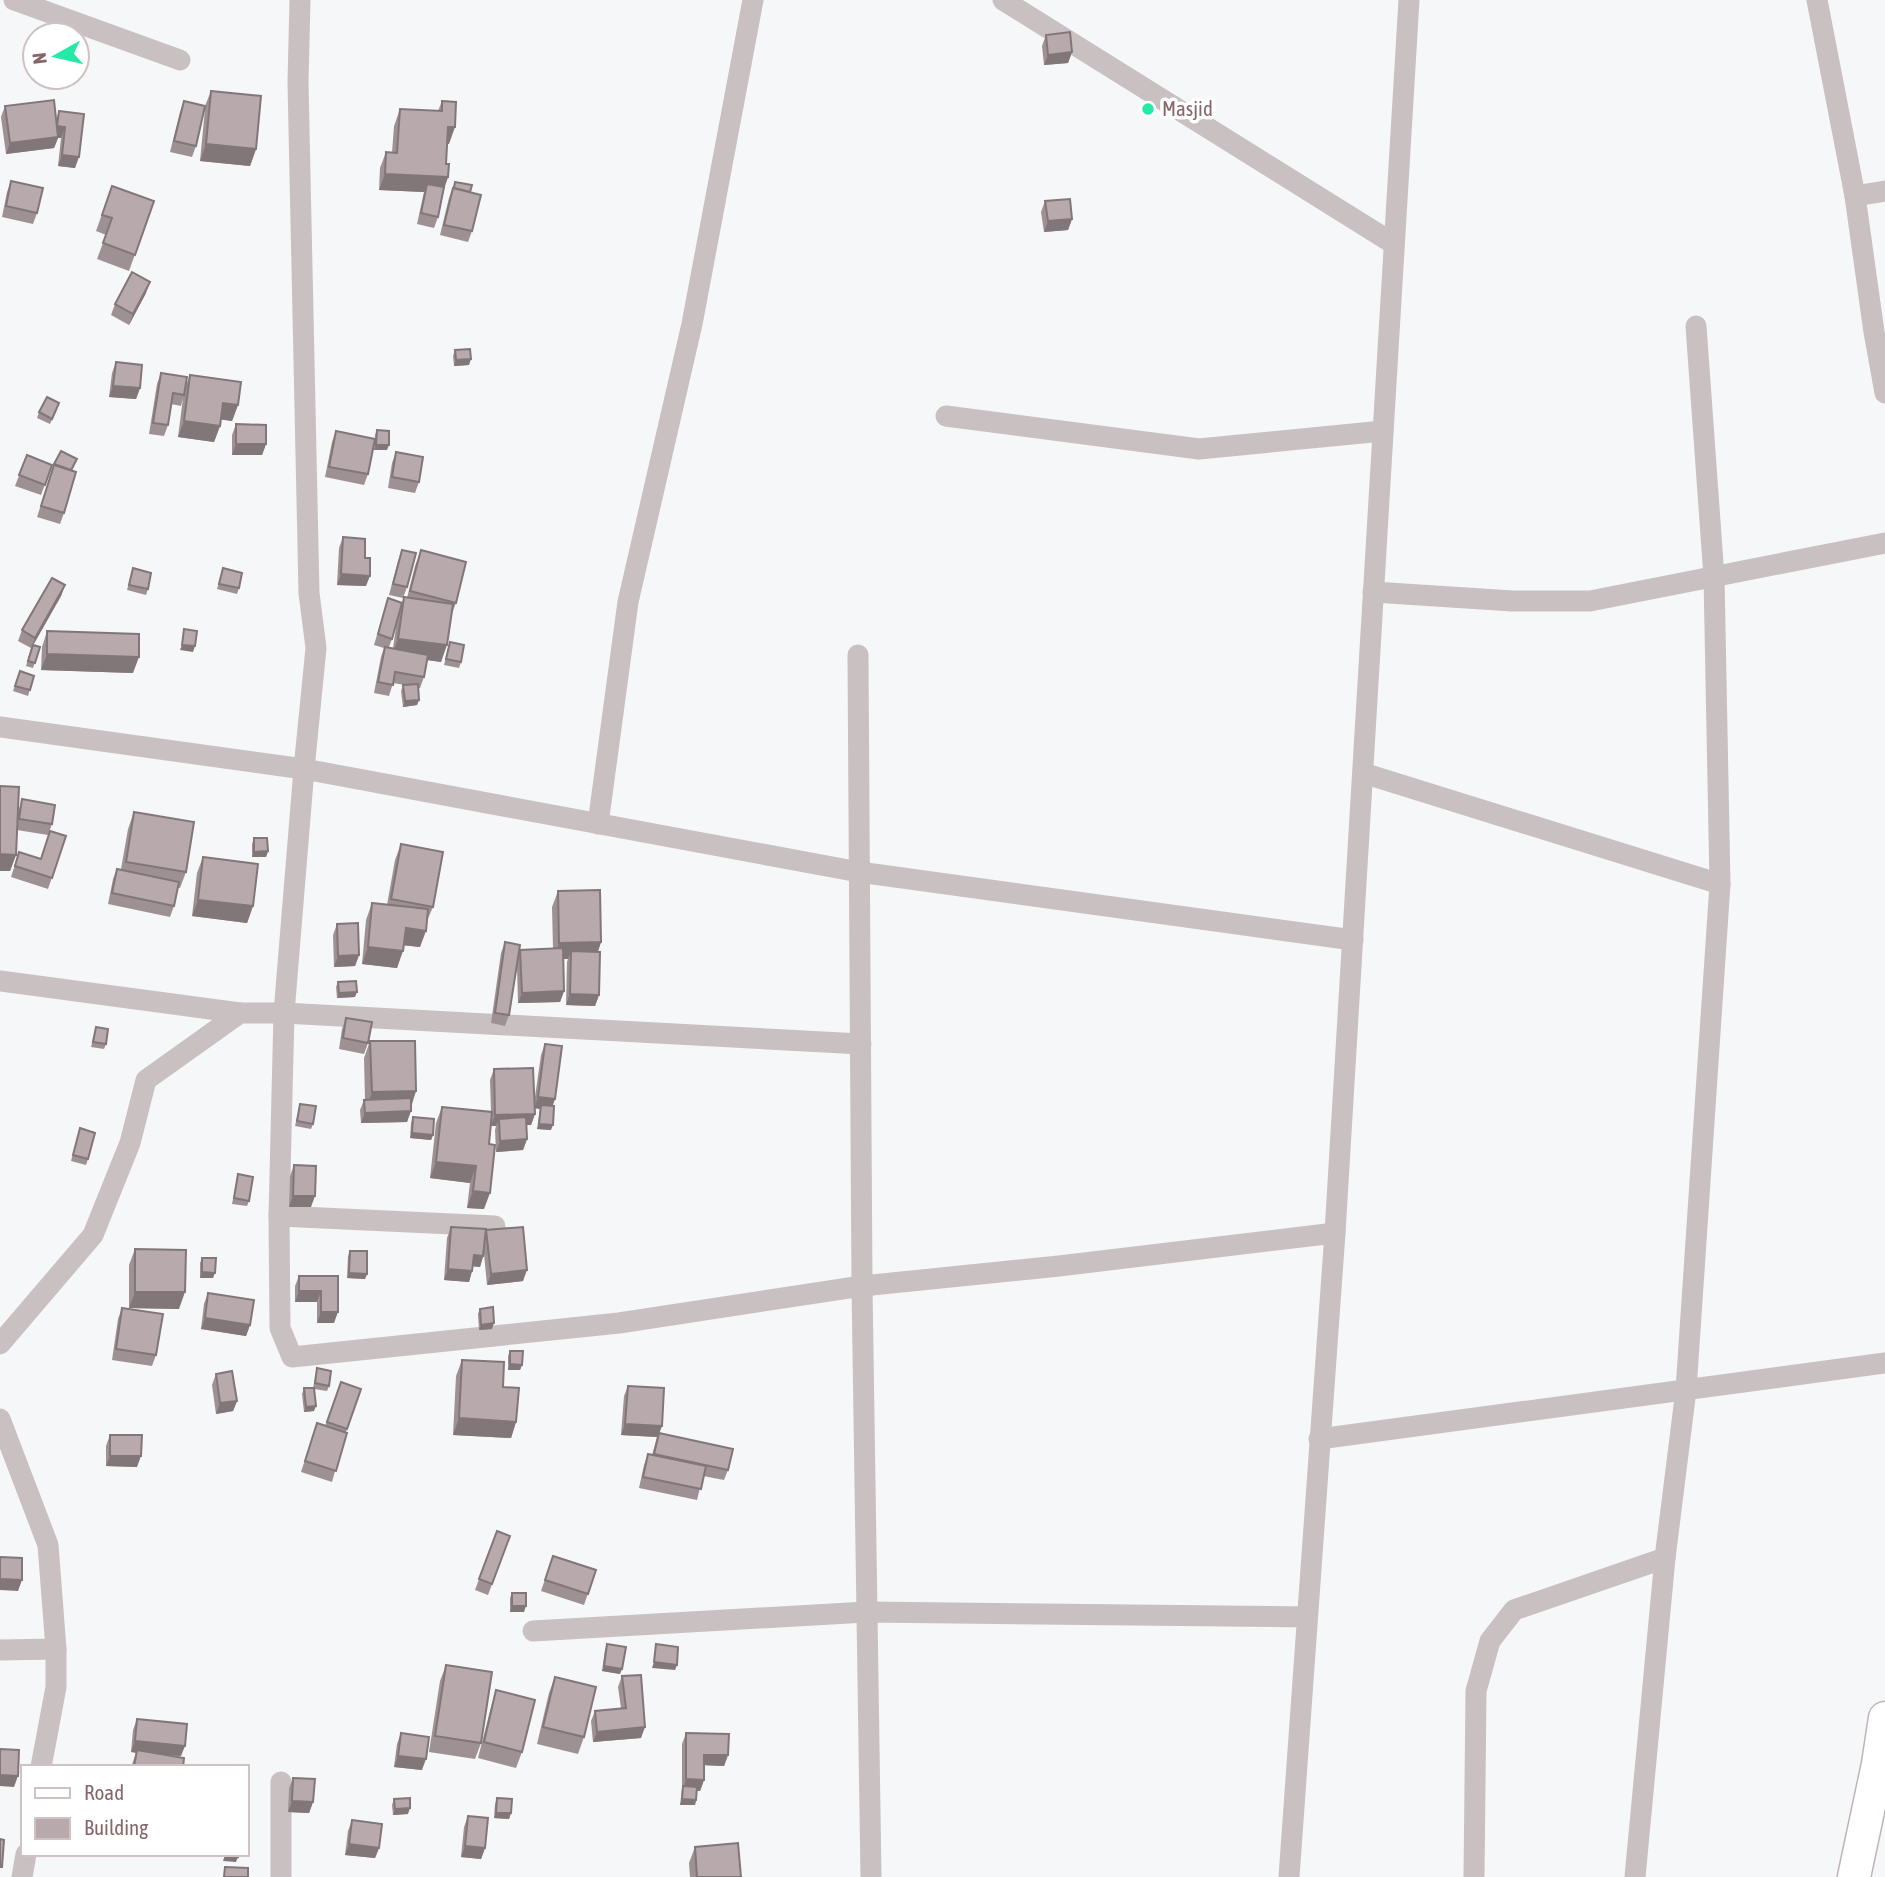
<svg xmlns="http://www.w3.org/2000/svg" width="1885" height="1877" viewBox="0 0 1885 1877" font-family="'Asap Condensed',sans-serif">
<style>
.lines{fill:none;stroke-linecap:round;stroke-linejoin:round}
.secondary-casing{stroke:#bfb5b6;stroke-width:35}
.street{stroke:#c9c0c1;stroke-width:21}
.secondary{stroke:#fff;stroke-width:32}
.wall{fill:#9e9194;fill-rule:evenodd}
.shaded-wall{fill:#817678}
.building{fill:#b8a9ac;stroke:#817678;stroke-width:2}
.poi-dot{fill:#24e9a7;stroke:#fff;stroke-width:2.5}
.labels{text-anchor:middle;stroke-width:7;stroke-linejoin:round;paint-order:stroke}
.poi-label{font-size:21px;fill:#87666a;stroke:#fff;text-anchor:start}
</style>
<rect width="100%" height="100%" fill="#f5f7f8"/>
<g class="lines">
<!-- secondary casing -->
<g class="secondary-casing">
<path id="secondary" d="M1854,1877L1878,1764L1885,1718"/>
</g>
<!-- street -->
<g class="street">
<path d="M14,0L180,60"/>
<path d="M300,0L298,82L309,593L316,648L304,769L284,1013L279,1216L280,1328L292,1357L619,1323L862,1286L1059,1266L1335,1233"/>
<path d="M1003,0L1394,244"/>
<path d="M1817,0L1855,196L1874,332L1885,393"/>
<path d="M1855,196L1885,191"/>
<path d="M946,416L1199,449L1383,431"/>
<path d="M1373,592L1513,601H1590L1885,543"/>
<path d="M858,655L862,1286L871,1877"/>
<path d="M0,727L304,769L859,872L1353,940"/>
<path d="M1363,773L1720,884"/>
<path d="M598,824L628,602L692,324L753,0"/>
<path d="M0,981L240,1013"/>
<path d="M279,1216L495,1226"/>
<path d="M0,1344L93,1235L130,1143L146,1080L240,1013H284L861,1044"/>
<path d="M0,1419L48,1545L56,1649V1687L41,1767"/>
<path d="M1319,1439L1885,1363"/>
<path d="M533,1631L866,1612L1307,1617"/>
<path d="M0,1650L56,1649"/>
<path d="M22,1877L26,1854"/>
<path d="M281,1877V1782"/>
<path d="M1289,1877L1335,1233L1409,0"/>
<path d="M1474,1877L1476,1691L1490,1641L1514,1610L1665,1558"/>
<path d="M1635,1877L1665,1558L1686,1390L1720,884L1714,577L1696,326"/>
</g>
<!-- secondary -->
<use href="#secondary" class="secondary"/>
</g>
<!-- wall -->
<g class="wall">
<path d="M1046,35L1072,52L1068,63L1044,65L1042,46Z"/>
<path d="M211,91L256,149L250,166L200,161L205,109L196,146L192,157L170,152L180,112L184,101L205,106Z"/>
<path d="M442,101L449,144L447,143L446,164L448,177L443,192L438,217L434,228L417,224L424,192L379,190L380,168L386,152L392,153L394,126L400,109L438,111Z"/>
<path d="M5,106L56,120L59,111L84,114L75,168L58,166L61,138H58L54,148L6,154L1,117Z"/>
<path d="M11,181L37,213L33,224L2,217L7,192Z"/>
<path d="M455,182L470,192L472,231L468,242L440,235L449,198Z"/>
<path d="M112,186L154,201L129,271L97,259L106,235L96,231Z"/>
<path d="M1045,201L1072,219L1068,230L1044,232L1041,212Z"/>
<path d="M146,293L129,325L111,315L115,304Z"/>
<path d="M455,350L469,365L454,366L453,356Z"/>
<path d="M116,362L140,388L136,399L109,397L112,373Z"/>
<path d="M161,373L185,388L190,375L238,405L232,421L221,419L220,426L214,442L178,437L183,398L181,406L171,404L168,425L164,436L149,434L157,384Z"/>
<path d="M57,409L50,424L37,418L39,412Z"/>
<path d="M236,424L266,444L262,455H232V435Z"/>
<path d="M377,430L387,450H374L375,435Z"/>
<path d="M336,431L368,474L364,485L325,477L332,442Z"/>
<path d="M396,452L419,482L415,493L388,488L392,463Z"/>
<path d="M27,455L52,465L41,495L15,486Z"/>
<path d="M77,459L72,471L64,513L60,524L37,517L54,465Z"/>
<path d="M343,537L365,558L366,586L337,585L339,548Z"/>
<path d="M402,550L407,587L403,598L389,595L398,561Z"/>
<path d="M421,550L456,603L451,616L441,662L427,660L424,677L420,688H418L419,700L417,705L403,707L401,691L403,685H405L393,683L389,696L374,693L381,657L384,648L374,645L388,598L402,603L404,597L407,598L415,566ZM397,620L393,648L389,647L392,639Z"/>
<path d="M133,568L148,589L146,595L127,590Z"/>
<path d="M223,568L239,588L237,594L217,589Z"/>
<path d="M65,585L61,596L33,645L40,647L33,668L26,666L31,648L18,641L22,630Z"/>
<path d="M47,631L133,673L41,670L42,647Z"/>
<path d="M450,642L461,662L459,668L444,665Z"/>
<path d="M20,671L34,676L28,696L13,691Z"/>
<path d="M0,786L18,812L22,799L52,824L48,835L17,830L16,855L10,871H0Z"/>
<path d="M134,812L186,872L180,888H178L174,906L170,917L108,904L113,879L117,869H121L128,829Z"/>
<path d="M66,836L48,889L11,877L19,852L40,859Z"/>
<path d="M254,838L268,851L266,857H252V844Z"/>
<path d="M401,844L433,907L426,923L420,947L404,945L397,968L362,964L366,920L372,903L387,905L395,860Z"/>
<path d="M203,857L253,906L247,923L192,916L197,873Z"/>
<path d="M558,891L601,942L598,952L599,995L595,1006L566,1005L567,962L568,959H563L564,991L560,1002L518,1003L517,967L509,1015L505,1026L491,1023L501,953L505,942L518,956L520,950L553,949L552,907Z"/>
<path d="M337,924L359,955L355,966L334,967L333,935Z"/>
<path d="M338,982L355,997L337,998L336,987Z"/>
<path d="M346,1018L368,1043L364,1054L339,1049L342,1029Z"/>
<path d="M96,1027L106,1044L104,1049L91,1047Z"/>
<path d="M370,1041L416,1091L407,1122L361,1123L360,1110L364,1100L365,1099L364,1058Z"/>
<path d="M545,1044L555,1099L552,1106L551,1130L537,1129L540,1109L535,1108V1114L531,1125H526L527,1139L523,1150L496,1152L495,1130L496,1126H491L484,1209L467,1208L470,1183L430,1178L436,1123L442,1107L491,1112L490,1080L494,1069L534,1104L541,1055Z"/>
<path d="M300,1104L313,1124L311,1129L295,1126Z"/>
<path d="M413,1117L433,1135L431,1140L410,1138L411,1123Z"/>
<path d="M80,1128L88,1159L86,1165L71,1161Z"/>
<path d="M294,1165L311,1207H289L290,1176Z"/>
<path d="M238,1174L249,1201L247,1206L232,1204Z"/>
<path d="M451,1227L485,1234L486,1230L523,1281L487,1285L484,1254L480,1267L473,1266L472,1271L469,1282L444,1280L447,1238Z"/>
<path d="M135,1249L179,1309L129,1308V1265Z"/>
<path d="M350,1251L367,1274L365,1279L347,1278L348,1256Z"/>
<path d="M202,1258L213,1278H200V1263Z"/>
<path d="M299,1276H338L334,1323H317V1302H295V1286Z"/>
<path d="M208,1293L250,1325L246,1336L201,1329L204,1304Z"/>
<path d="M122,1308L156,1355L152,1366L112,1360L118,1319Z"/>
<path d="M480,1309L492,1329L479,1330L478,1314Z"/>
<path d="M510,1351L522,1365L520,1370H508V1356Z"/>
<path d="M462,1360L503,1387L516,1422L511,1438L453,1435L456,1376Z"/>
<path d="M317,1368L329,1386L327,1391L314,1389V1411L304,1412L302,1394L304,1388H313Z"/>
<path d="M216,1374L237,1401L233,1411L216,1414L212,1385Z"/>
<path d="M341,1382L361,1389L346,1432L332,1482L301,1472L317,1423L325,1426Z"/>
<path d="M628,1386L659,1433L728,1470L724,1480L703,1476L697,1500L639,1488L644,1465L648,1454L652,1455L657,1437L621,1435L624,1396Z"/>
<path d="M110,1435L137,1467L106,1466V1446Z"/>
<path d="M497,1531L510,1536L488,1595L475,1590Z"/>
<path d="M553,1556L596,1570L584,1605L541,1591Z"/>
<path d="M512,1593L524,1612H510V1598Z"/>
<path d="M607,1644L620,1674L602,1671L605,1650Z"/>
<path d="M446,1665L481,1743L475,1759L429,1752L440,1681Z"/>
<path d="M622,1676L641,1738L593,1742L591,1721L595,1711L621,1708L618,1687Z"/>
<path d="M555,1677L584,1737L578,1754L537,1744L549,1693Z"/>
<path d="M496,1690L522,1752L516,1768L478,1758L491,1707Z"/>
<path d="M137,1719L181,1756L166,1755L183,1767H131L136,1753L131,1752L133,1730Z"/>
<path d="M401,1733L422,1770L394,1767L397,1744Z"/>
<path d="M686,1733L728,1755L724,1766L704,1765V1780L700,1791H697L696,1800L695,1805H680L682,1789V1744Z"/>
<path d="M293,1778L313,1802L309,1813L288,1812L289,1788Z"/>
<path d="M394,1799L408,1814L393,1815L392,1805Z"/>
<path d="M497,1799L511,1813L509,1819L494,1818L495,1804Z"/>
<path d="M468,1816L485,1848L481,1859L461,1857L464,1827Z"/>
<path d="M352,1820L379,1848L375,1858L345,1855L348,1831Z"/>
<path d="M695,1847L741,1877H690L689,1863Z"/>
</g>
<!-- shaded-wall -->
<g class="shaded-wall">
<path d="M1072,52L1068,63L1044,65L1048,55Z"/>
<path d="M57,126L65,127L61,138H58L54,148L6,154L10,143Z"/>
<path d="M448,127H455L449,144L442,143Z"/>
<path d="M206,144L256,149L250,166L200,161Z"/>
<path d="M62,155L79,157L75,168L58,166Z"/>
<path d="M385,174L448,177L442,194L427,184L424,192L379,190Z"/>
<path d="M1072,219L1068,230L1044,232L1048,221Z"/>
<path d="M150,282L146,293L129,325L133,314Z"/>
<path d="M471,359L469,365L454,366L456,360Z"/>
<path d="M113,386L140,388L136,399L109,397Z"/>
<path d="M223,403L238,405L232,421L217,419Z"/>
<path d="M184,421L220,426L214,442L178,437Z"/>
<path d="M236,444H266L262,455H232Z"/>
<path d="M376,445H389L387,450H374Z"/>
<path d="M341,574L370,576L366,586L337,585Z"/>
<path d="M65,585L61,596L31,649L35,638Z"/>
<path d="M398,639L447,645L441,662L392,655Z"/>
<path d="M182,645L195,646L193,652L180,650Z"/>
<path d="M47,654L139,657L133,673L41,670Z"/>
<path d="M419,700L417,705L403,707L405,701Z"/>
<path d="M268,851L266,857H252L254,852Z"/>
<path d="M0,854L16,855L10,871H0Z"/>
<path d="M198,900L253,906L247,923L192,916Z"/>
<path d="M406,928L426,931L420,947L400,945Z"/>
<path d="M601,942L595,959L571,951L568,959H553L559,943Z"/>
<path d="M368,947L403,951L397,968L362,964Z"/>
<path d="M359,955L355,966L334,967L338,956Z"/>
<path d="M564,991L560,1002L518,1003L522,993Z"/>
<path d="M357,992L355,997L337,998L339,993Z"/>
<path d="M570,994L599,995L595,1006L566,1005Z"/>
<path d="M416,1091L410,1107L366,1109L372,1092Z"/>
<path d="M538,1097L555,1099L551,1110L541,1105L540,1109L534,1108Z"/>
<path d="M411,1111L407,1122L361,1123L365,1113Z"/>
<path d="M535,1114L531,1125L499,1126V1119L496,1126H491L495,1115Z"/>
<path d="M539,1124L553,1125L551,1130L537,1129Z"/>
<path d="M412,1133L433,1135L431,1140L410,1138Z"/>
<path d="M527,1139L523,1150L496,1152L500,1141Z"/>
<path d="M436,1162L476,1166L470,1183L430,1178Z"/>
<path d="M473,1191L490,1193L484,1209L467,1208Z"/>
<path d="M293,1196H315L311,1207H289Z"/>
<path d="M474,1255L483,1256L480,1267L470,1266Z"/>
<path d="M448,1269L472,1271L469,1282L444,1280Z"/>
<path d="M527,1270L523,1281L487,1285L491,1274Z"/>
<path d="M202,1272L215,1273L213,1278H200Z"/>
<path d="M349,1273L367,1274L365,1279L347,1278Z"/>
<path d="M299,1291H321L317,1302H295Z"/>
<path d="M135,1292H185L179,1309L129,1308Z"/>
<path d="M321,1312H338L334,1323H317Z"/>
<path d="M205,1318L250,1325L246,1336L201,1329Z"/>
<path d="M494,1323L492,1329L479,1330L481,1325Z"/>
<path d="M510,1364L522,1365L520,1370H508Z"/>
<path d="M237,1401L233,1411L216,1414L220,1403Z"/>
<path d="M316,1406L314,1411L304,1412L306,1407Z"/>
<path d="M459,1418L516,1422L511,1438L453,1435Z"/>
<path d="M625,1424L662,1426L658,1437L659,1433L657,1437L621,1435Z"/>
<path d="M110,1456H141L137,1467L106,1466Z"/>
<path d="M0,1579L22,1580L18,1591L0,1590Z"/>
<path d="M512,1606H526L524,1612H510Z"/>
<path d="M654,1662L677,1665L675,1670L652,1668Z"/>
<path d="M604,1666L622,1669L620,1674L602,1671Z"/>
<path d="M645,1727L641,1738L593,1742L597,1732Z"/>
<path d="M135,1741L185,1746L181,1756L131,1752Z"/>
<path d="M704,1755H728L724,1766L700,1765Z"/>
<path d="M398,1756L426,1759L422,1770L394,1767Z"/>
<path d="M0,1775L18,1776L14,1787L0,1786Z"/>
<path d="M686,1779L704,1780L700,1791L683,1790Z"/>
<path d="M682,1799L696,1800L695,1805H680Z"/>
<path d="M292,1801L313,1802L309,1813L288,1812Z"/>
<path d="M410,1808L408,1814L393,1815L395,1809Z"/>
<path d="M496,1813H511L509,1819L494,1818Z"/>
<path d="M349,1844L379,1848L375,1858L345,1855Z"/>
<path d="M465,1846L485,1848L481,1859L461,1857Z"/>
<path d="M225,1855L238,1857L236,1862L223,1861Z"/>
</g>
<!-- building -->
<g class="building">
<path d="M1070,32L1072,52L1048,55L1046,35Z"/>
<path d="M211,91L261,96L256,149L206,144Z"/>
<path d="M54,100L58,137L10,143L5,106Z"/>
<path d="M184,101L205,106L196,146L174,141Z"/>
<path d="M442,101L456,102L455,127H448L446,164H449L448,177L385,174L386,152L397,153L400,109L442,111Z"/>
<path d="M59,111L84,114L79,157L62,155L65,127L57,126Z"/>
<path d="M11,181L43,188L37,213L6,206Z"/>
<path d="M455,182L472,185L470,192L454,188Z"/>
<path d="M427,184L444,187L438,217L421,213Z"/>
<path d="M112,186L154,201L135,255L103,243L112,218L102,215Z"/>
<path d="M453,188L481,195L472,231L444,225Z"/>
<path d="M1070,199L1072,219L1048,221L1045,201Z"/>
<path d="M132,272L150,282L133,314L115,304Z"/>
<path d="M470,349L471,359L456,360L455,350Z"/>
<path d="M116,362L142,365L140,388L113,386Z"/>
<path d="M161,373L187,377L184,395L173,393L168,425L153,423Z"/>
<path d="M190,375L241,382L238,405L223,403L220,426L184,421Z"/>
<path d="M47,397L59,403L52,419L39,412Z"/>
<path d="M236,424L266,425V444H236Z"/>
<path d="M377,430L389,431V445H376Z"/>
<path d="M336,431L375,439L368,474L329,467Z"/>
<path d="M61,451L77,459L71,470L54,464Z"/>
<path d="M396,452L423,457L419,482L392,477Z"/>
<path d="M27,455L52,465L45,485L19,475Z"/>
<path d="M54,465L76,472L64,513L41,506Z"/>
<path d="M343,537L365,539V558H370V576L341,574Z"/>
<path d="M402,550L416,553L407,587L393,584Z"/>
<path d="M421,550L466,562L456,603L410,591Z"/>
<path d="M133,568L151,573L148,589L129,585Z"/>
<path d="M223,568L242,573L239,588L219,584Z"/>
<path d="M52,578L65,585L35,638L22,630Z"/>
<path d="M404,597L453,604L447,645L398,639Z"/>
<path d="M388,598L402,603L392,639L378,634Z"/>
<path d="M184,629L197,631L195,646L182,645Z"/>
<path d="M47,631L139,634V657L47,654Z"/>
<path d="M450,642L464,645L461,662L446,659Z"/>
<path d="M33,645L40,647L35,663L28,661Z"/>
<path d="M385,647L428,655L424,677L395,672L393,685L378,682Z"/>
<path d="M20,671L34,676L30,690L15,686Z"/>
<path d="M418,684L419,700L405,701L403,685Z"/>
<path d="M0,786L19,787L16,855L0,854Z"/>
<path d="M22,799L55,805L52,824L19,819Z"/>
<path d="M134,812L194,822L186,872L126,862Z"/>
<path d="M50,831L66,836L52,878L15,866L19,852L41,859Z"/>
<path d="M254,838H267L268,851L254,852Z"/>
<path d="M401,844L443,852L433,907L391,899Z"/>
<path d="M203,857L258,864L253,906L198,900Z"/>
<path d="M117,869L179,882L174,906L112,893Z"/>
<path d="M600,890L601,942L559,943L558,891Z"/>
<path d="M372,903L428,909L426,931L406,928L403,951L368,947Z"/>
<path d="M358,923L359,955L338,956L337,924Z"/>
<path d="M505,942L520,945L509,1015L495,1013Z"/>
<path d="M563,948L564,991L522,993L520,950Z"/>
<path d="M571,951L600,952L599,995L570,994Z"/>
<path d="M356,981L357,992L339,993L338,982Z"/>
<path d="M346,1018L372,1022L368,1043L343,1038Z"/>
<path d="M96,1027L108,1029L106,1044L93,1042Z"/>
<path d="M370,1041H415L416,1091L372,1092Z"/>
<path d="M545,1044L562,1046L555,1099L538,1097Z"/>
<path d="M533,1068L535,1114L495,1115L494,1069Z"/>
<path d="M411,1098V1111L365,1113L364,1100Z"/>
<path d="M300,1104L316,1106L313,1124L297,1121Z"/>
<path d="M541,1105L554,1106L553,1125L539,1124Z"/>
<path d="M442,1107L492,1112L489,1144L495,1145L490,1193L473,1191L476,1166L436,1162Z"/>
<path d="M413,1117L434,1119L433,1135L412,1133Z"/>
<path d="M526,1117L527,1139L500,1141L499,1119Z"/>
<path d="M80,1128L95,1133L88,1159L73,1155Z"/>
<path d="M294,1165L316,1166L315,1196H293Z"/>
<path d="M238,1174L253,1177L249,1201L234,1198Z"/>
<path d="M451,1227L486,1229L483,1256L474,1255L472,1271L448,1269Z"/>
<path d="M523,1227L527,1270L491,1274L486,1230Z"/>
<path d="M135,1249L186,1250L185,1292H135Z"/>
<path d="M350,1251H367V1274L349,1273Z"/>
<path d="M202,1258H216L215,1273L202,1272Z"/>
<path d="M299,1276H338V1312H321V1291H299Z"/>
<path d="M208,1293L254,1300L250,1325L205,1318Z"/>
<path d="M493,1307L494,1323L481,1325L480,1309Z"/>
<path d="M122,1308L163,1314L156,1355L116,1349Z"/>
<path d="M510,1351H523L522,1365L510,1364Z"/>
<path d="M462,1360L504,1362L503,1387L519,1388L516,1422L459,1418Z"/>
<path d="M317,1368L331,1371L329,1386L315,1383Z"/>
<path d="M232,1371L237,1401L220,1403L216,1374Z"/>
<path d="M341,1382L361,1389L347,1429L327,1422Z"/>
<path d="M628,1386L664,1388L662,1426L625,1424Z"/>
<path d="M304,1388H314L316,1406L306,1407Z"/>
<path d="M317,1423L347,1433L336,1471L305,1461Z"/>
<path d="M659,1433L733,1449L728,1470L654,1454Z"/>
<path d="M110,1435H142L141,1456H110Z"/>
<path d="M648,1454L706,1466L701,1489L643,1477Z"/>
<path d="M497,1531L510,1536L492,1584L479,1579Z"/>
<path d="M553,1556L596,1570L588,1594L545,1580Z"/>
<path d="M0,1557L22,1558V1580L0,1579Z"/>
<rect x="512" y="1593" width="14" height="13"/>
<path d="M607,1644L626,1647L622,1669L604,1666Z"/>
<path d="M656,1644L678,1647L677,1665L654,1662Z"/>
<path d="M446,1665L492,1672L481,1743L435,1736Z"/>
<path d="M641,1675L645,1727L597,1732L595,1711L626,1708L622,1676Z"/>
<path d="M555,1677L596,1687L584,1737L543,1727Z"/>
<path d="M496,1690L535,1700L522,1752L484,1742Z"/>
<path d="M137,1719L187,1724L185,1746L135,1741Z"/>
<path d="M401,1733L429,1737L426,1759L398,1756Z"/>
<path d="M686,1733L729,1734L728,1755H704V1780L686,1779Z"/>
<path d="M0,1749L19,1750L18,1776L0,1775Z"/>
<path d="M137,1750L184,1758L183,1767H134Z"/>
<path d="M293,1778L315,1779L313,1802L292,1801Z"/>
<path d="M683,1786L697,1787L696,1800L682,1799Z"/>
<path d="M410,1798V1808L395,1809L394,1799Z"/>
<path d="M497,1798L512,1799L511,1813H496Z"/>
<path d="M468,1816L488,1818L485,1848L465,1846Z"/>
<path d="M352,1820L382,1824L379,1848L349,1844Z"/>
<path d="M0,1839L4,1840L2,1867H0Z"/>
<path d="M738,1843L741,1877H697L695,1847Z"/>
<path d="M225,1854H238V1857L225,1855Z"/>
<path d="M225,1867L248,1868V1877H224Z"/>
</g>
<!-- markers -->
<circle class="poi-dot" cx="1148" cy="109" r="7"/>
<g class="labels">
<!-- poi labels -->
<g class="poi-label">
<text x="1162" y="116">Masjid</text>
</g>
</g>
<!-- legend -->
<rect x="21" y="1765" width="228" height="91" fill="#ffffff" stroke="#cfc2c3" stroke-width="2"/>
<rect x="35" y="1788" width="35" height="10" fill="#ffffff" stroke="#cfc2c3" stroke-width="2"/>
<text x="84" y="1800" font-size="21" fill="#87666a">Road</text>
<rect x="35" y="1818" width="35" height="21" fill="#b8a9ac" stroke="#cfc2c3" stroke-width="2"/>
<text x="84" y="1835" font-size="21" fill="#87666a">Building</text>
<!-- north arrow -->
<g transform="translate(56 56) rotate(262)"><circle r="33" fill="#ffffff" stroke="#cfc2c3" stroke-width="2"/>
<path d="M0-5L12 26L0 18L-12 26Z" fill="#24e9a7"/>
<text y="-10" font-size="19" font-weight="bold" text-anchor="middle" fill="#87666a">N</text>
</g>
</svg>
